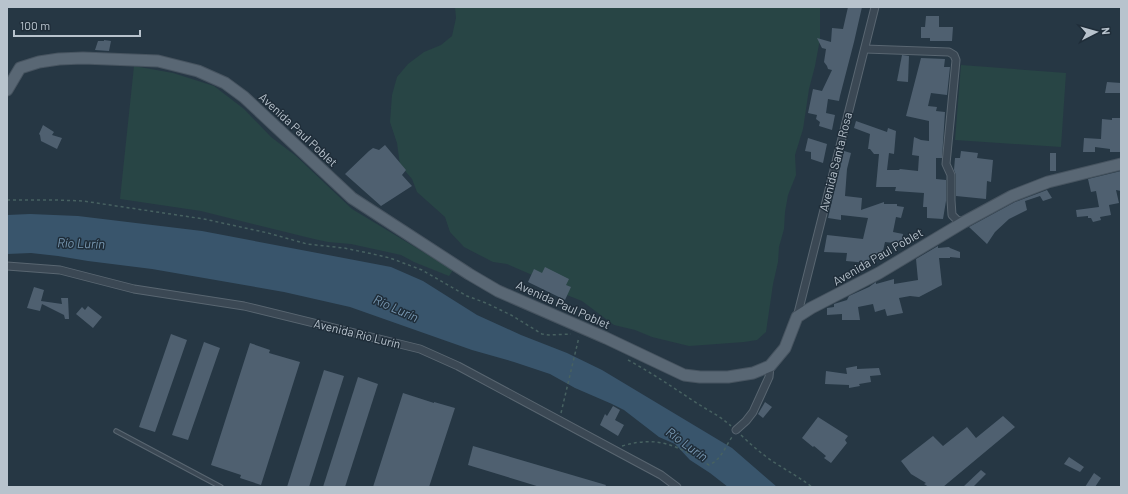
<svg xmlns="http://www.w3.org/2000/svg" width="1128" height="494" viewBox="0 0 1128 494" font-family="Barlow,sans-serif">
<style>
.green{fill:#284545}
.water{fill:#39556c}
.building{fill:#4f6070}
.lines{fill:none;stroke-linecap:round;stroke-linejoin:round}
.lane-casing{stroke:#596671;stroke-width:5.5}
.street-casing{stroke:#596671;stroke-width:9}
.primary-casing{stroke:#475460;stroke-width:13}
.path{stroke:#476161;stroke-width:1.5;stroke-dasharray:3 3;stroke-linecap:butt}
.lane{stroke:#3b4854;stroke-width:3.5}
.street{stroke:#3b4854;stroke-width:7}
.primary{stroke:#596774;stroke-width:11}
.labels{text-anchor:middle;stroke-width:3;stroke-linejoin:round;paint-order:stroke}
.street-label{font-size:12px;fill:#b8c3cd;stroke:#1f2d39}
.water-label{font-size:13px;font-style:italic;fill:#7797b1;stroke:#1f2d39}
</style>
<rect width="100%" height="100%" fill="#263744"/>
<!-- green -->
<g class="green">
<path d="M455,7H820V39L815,66L809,89L803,129L795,155L796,175L788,195L785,212L784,229L779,247L778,262L773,284L766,332L757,340L744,342L689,346L652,337L635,330L614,325L582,301L554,290L546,281L507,264L493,262L464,247L450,232L445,217L417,192L412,179L400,165L397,143L390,122L392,95L397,77L408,64L424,52L441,45L452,36L456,18Z"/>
<path d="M961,65L1066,73L1061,147L955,140Z"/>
<path d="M134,66L173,73L214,86L244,109L271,137L296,156L352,209L453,270L449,276L414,262L401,255L351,244L328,242L314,239L201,211L120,199Z"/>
</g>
<!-- water -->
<path class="water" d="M30,214L78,216L202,231L391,267L423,281L477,315L521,335L567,353L602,370L732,448L777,487H728L710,473L690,460L675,444L659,437L624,410L612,404L575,388L550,374L514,362L472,350L350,307L284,292L152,269L88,261L58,256L31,253L7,254V215Z"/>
<!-- building -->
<g class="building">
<path d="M848,7H862L854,42L840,96L839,101L828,99L826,113L835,115L832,130L819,126L820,122L816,119L817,115L808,113L813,89L822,91L832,70L828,69L827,66L824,62L826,49L822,48L817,38L831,42L832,28L843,29Z"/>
<path d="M926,16H939V27H953L952,41H930V38H921V27H925Z"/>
<path d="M104,40L111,41L109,51L95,50L98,41H104Z"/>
<path d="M902,55L909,56L908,82L897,81Z"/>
<path d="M921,58L945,59L944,67H950L947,95L931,93L928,106L937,107L936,111L945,112L942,158H936V179L946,180V201L943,219L927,218V207H923L924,193L895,191L896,187H876L879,154H874L870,149H868L870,134L854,128L856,121L887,132L888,128L896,131L894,154L889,153L887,170H899L900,169L918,171L919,156L912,155L914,137L921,140L929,141V121L906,116Z"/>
<path d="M1107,82L1121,83L1120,93H1105Z"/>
<path d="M1112,118H1121L1120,152H1110V149L1095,147V152H1083L1084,138L1101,139L1102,119L1112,120Z"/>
<path d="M43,125L54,132L52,135L62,138L57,149L41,141L40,135L39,134Z"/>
<path d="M808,138L827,144L823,163L811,159V152L805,151Z"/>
<path d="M385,145L406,170L402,175L412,186L381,206L345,174L369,151L373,148L379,150Z"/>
<path d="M844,151L851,153L847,169L845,196L862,198L861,210L884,202V204H897V206L904,207L901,218L896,217L893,232L903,234L902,244L885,242L881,260L870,258L868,263L846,261L847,253L824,252L827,235L863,239L868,218L841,215V220L828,218Z"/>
<path d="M961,151L978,153L977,158L993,160L991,182L987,181L986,199L956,196V175L954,170L955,158H960Z"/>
<rect x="1050" y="153" width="6" height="18"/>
<path d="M1121,171V191L1116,190L1119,203L1109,205L1111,215L1100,217L1101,220L1093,222L1091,218H1088V216L1077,217L1076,210L1099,207L1096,191L1091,192L1088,179Z"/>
<path d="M1047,190L1052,198L1043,201L1040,196L1025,201L1027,210L1009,219L995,232L987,244L969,227L1015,202Z"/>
<path d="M938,246V248L949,247L950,248L960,252V258L950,257V258H939L942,285L919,297L910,296L899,298L903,313L887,316L885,309L875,312L873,304L858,307L860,320H842V314L827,315V308L834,307V304L847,300L849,296L869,287L876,282V284L894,279V284L918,280L916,259Z"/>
<path d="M545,267L569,279L566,285L571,287L565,300L528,282L534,269L542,273Z"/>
<path d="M34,287L44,290L41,301L62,304L61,298H68L69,319H65L64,315L42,304L40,311L27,308Z"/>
<path d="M88,306L102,317L93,328L76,314L82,307L85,310Z"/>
<path d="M171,334L187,340L155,432L139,427Z"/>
<path d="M204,342L220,348L188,440L172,435Z"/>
<path d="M250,343L270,350L269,353L300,362L261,485L240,478L241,475L211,465Z"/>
<path d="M857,366V369L879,368L881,375L870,376L871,382L859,384L860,386L849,388V385L825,384L826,371L847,374L846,368Z"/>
<path d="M324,370L344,376L309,487H287Z"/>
<path d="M358,377L378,384L345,487H323Z"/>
<path d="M403,393L434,403V402L455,408L429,487H373Z"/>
<path d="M765,402L772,407L763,418L758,414Z"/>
<path d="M613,406L620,410L615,420L624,425L618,436L600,425L605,414L607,416Z"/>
<path d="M1003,416L1015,427L943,487H929L924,484L926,483L911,474L901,461L933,436L943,446L967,427L976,438Z"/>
<path d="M818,417L848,436L845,440L847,443L831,463L824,458L826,456L814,446L813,447L802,438Z"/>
<path d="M473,446L606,485L605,487H540L468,465Z"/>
<path d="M1069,457L1084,467L1080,472L1064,464Z"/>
<path d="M981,470L986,474L973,487H963Z"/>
<path d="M1094,473L1101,478L1095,487H1085Z"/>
</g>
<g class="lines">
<!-- lane casing -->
<g class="lane-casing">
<path id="lane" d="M116,431L221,487"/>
</g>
<!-- street casing -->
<g class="street-casing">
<g id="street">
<path d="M865,49L949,52L954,55L956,60L946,164L951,175V200L952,215L957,220L964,222"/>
<path d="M7,266L60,270L134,289L244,306L420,349L458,366L661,475L677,487"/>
<path d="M797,317L875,7"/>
<path d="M736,430L746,421L753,412L769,377L770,366"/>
</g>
</g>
<!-- primary casing -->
<g class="primary-casing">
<path id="primary" d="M7,90L20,68L39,62L59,59L83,58L158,61L198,71L225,83L244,97L352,198L469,274L498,291L606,338L684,375L700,377H728L753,373L770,366L785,348L797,317L811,308L879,273L964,222L1012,196L1048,182L1121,164"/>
</g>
<!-- path -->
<g class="path">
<path d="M7,200H57L83,201L204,219L268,233L307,244L344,248L373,254L390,258L422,270L467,296L486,303L511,315L542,334L549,335L571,334"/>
<path d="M628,360C650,372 671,386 692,400C705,409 719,415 731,426"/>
<path d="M561,413L579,337"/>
<path d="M741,435C751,445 761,453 772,461C786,470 799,477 812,487"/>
<path d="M622,446C659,435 677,446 709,465C721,460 725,447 732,437"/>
</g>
<!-- lane -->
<use href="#lane" class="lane"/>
<!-- street -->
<use href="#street" class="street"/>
<!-- primary -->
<use href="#primary" class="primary"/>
</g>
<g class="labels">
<!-- street labels -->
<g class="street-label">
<text transform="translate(298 130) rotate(43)" y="4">Avenida Paul Poblet</text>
<text transform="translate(836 162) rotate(-76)" y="4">Avenida Santa Rosa</text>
<text transform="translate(878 257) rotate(-30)" y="4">Avenida Paul Poblet</text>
<text transform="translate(563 305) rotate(24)" y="4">Avenida Paul Poblet</text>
<text transform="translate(357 334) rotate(14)" y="4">Avenida Río Lurín</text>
</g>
<!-- water labels -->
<g class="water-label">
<text transform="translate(81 243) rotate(2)" y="5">Río Lurín</text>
<text transform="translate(396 308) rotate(24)" y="5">Río Lurín</text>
<text transform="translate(687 444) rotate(36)" y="5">Río Lurín</text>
</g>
</g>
<!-- border -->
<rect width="1128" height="494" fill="none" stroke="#b8c3cd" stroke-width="16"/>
<!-- north arrow -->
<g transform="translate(1096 32) rotate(84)" stroke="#1f2d39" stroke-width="3" paint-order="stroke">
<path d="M0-3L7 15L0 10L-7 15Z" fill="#b8c3cd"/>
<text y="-6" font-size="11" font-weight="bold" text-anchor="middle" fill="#b8c3cd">N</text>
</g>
<!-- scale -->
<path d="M14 30v6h126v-6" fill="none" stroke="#b8c3cd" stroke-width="2"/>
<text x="20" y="30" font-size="12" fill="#b8c3cd" stroke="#1f2d39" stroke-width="3" paint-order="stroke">100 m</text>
</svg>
